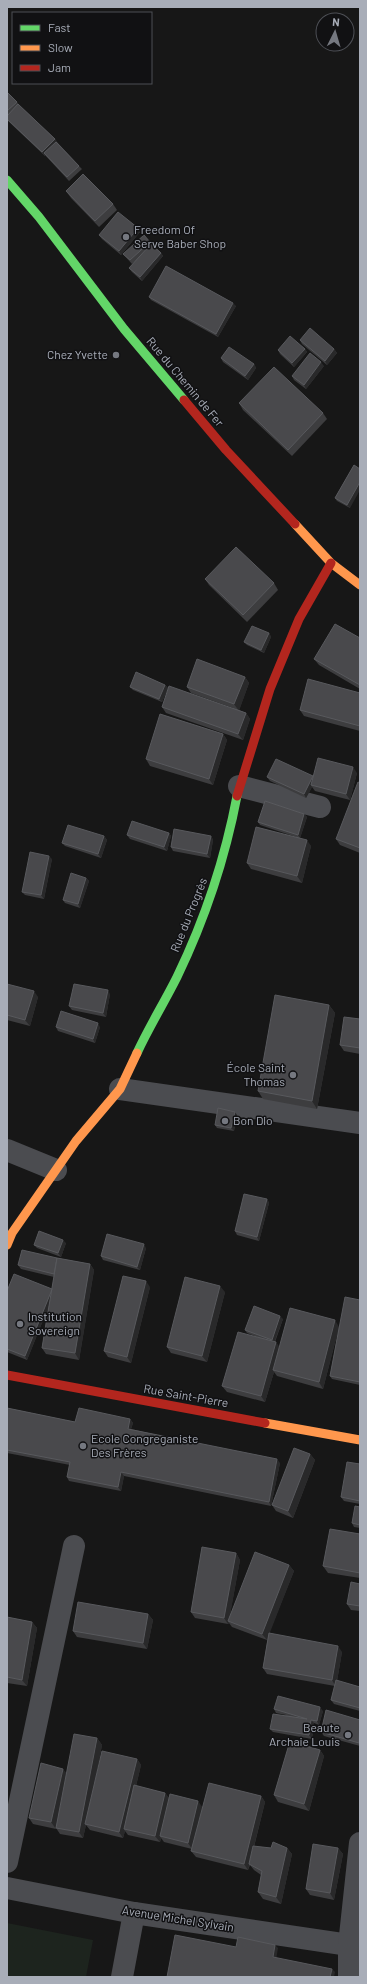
<svg xmlns="http://www.w3.org/2000/svg" width="367" height="1984" viewBox="0 0 367 1984" font-family="Barlow,sans-serif">
<style>
.park{fill:#1d241e}
.lines{fill:none;stroke-linecap:round;stroke-linejoin:round}
.street{stroke:#4b4c50;stroke-width:22}
.fast{stroke:#63d668;stroke-width:9}
.slow{stroke:#ff974d;stroke-width:9}
.jam{stroke:#b3261e;stroke-width:9}
.wall{fill:#3d3d3f}
.shaded-wall{fill:#29292a}
.building{fill:#49494c;stroke:#58595d}
.poi-dot{fill:#757880;stroke:#111113;stroke-width:1.5}
.labels{text-anchor:middle;stroke-width:3;stroke-linejoin:round;paint-order:stroke}
.poi-label{font-size:12px;fill:#a8adb8;stroke:#111113;text-anchor:start}
.street-label{font-size:12px;fill:#a8adb8;stroke:#111113}
</style>
<rect width="100%" height="100%" fill="#171717"/>
<!-- park -->
<path class="park" d="M7,1923L93,1940L86,1977H7Z"/>
<g class="lines">
<!-- street -->
<g class="street">
<path d="M239,786L320,807"/>
<path d="M120,1089L360,1123"/>
<path d="M7,1150L56,1170"/>
<path d="M7,1862L74,1546"/>
<path d="M7,1888L134,1913L349,1945"/>
<path d="M122,1977L134,1913"/>
<path d="M349,1977V1945L360,1843"/>
</g>
<!-- fast -->
<g class="fast">
<path d="M7,180L39,217L124,329L184,400"/>
<path d="M137,1053C149,1027 164,1003 177,977C205,919 225,859 237,796"/>
</g>
<!-- slow -->
<g class="slow">
<path d="M295,524L331,563L360,585"/>
<path d="M7,1245L12,1233L76,1141L120,1089L137,1053"/>
<path d="M265,1423L360,1440"/>
</g>
<!-- jam -->
<g class="jam">
<path d="M184,400L226,450L295,524"/>
<path d="M237,796L270,689L299,619L331,563"/>
<path d="M7,1375L265,1423"/>
</g>
</g>
<!-- wall -->
<g class="wall">
<path d="M7,92L17,102L19,105L55,139L57,142L79,166L82,169L69,181L45,155V156L7,120V116L8,115L7,113Z"/>
<path d="M66,191L113,204L117,210L99,227L71,198Z"/>
<path d="M138,228L140,232L121,255L102,239L99,235Z"/>
<path d="M150,242L161,253L163,256L142,281L132,272L129,268L137,260L132,264L123,254Z"/>
<path d="M149,297L236,306L218,337L151,300Z"/>
<path d="M300,340L334,349L337,353L327,365L302,344Z"/>
<path d="M305,349L307,352L294,367L280,354L278,350Z"/>
<path d="M221,358L254,364L256,368L248,380L223,362Z"/>
<path d="M324,366L306,389L294,380L292,376Z"/>
<path d="M239,403L323,413L327,419L292,456L243,410Z"/>
<path d="M354,465L350,508L337,501L335,498Z"/>
<path d="M205,579L274,583L278,590L247,622L209,585Z"/>
<path d="M269,633L271,637L264,653L247,645L244,642Z"/>
<path d="M360,638V689L319,665L314,659Z"/>
<path d="M245,677L249,683L239,710L246,713L250,719L243,740L166,713L162,707L233,708L191,693L187,687Z"/>
<path d="M165,685L168,688L162,702L133,690L130,687Z"/>
<path d="M360,693V731L304,716L300,710Z"/>
<path d="M223,734L227,740L213,785L150,766L146,759Z"/>
<path d="M357,773L350,800L315,791L312,787L306,798L270,781L267,777L313,776Z"/>
<path d="M360,783V853L340,845L336,839Z"/>
<path d="M304,814L307,817L300,838L311,846L302,883L251,869L247,863L296,837L260,825L258,822Z"/>
<path d="M169,833L171,836L167,851L130,839L127,835Z"/>
<path d="M104,836L107,840L101,858L65,846L62,843Z"/>
<path d="M211,836L213,840L210,858L173,851L171,847Z"/>
<path d="M52,859L44,899L25,895L22,892Z"/>
<path d="M86,878L89,881L80,908L65,903L63,900Z"/>
<path d="M7,984L38,997L30,1026L7,1020Z"/>
<path d="M110,994L106,1017L72,1010L69,1006Z"/>
<path d="M329,1005L335,1013L317,1109L263,1099L258,1091Z"/>
<path d="M360,1019V1054L344,1051L340,1045Z"/>
<path d="M56,1027H100L95,1043L58,1031Z"/>
<path d="M237,1115L234,1131L217,1128L215,1125Z"/>
<path d="M267,1199L269,1203L259,1241L237,1235L235,1231Z"/>
<path d="M66,1243L61,1257L37,1248L34,1245Z"/>
<path d="M146,1248L140,1270L103,1260L101,1256Z"/>
<path d="M57,1258L90,1264L94,1270L79,1360L46,1354L42,1348L48,1308L27,1360L7,1352V1291L52,1289L54,1277L21,1269L18,1265Z"/>
<path d="M150,1287L131,1363L108,1357L104,1351Z"/>
<path d="M225,1292L207,1362L171,1353L167,1347Z"/>
<path d="M360,1300V1385L332,1379L330,1376L339,1327L323,1389L277,1376L274,1372L265,1402L227,1392L222,1386L260,1338L247,1333L245,1330L283,1319L275,1342L279,1347L339,1327Z"/>
<path d="M7,1408L75,1422L130,1419L133,1423L131,1429L280,1463L271,1506L124,1476L121,1491L69,1481L67,1477L70,1465L7,1453Z"/>
<path d="M310,1454L315,1460L293,1518L276,1511L272,1505Z"/>
<path d="M360,1464V1504L344,1501L341,1497Z"/>
<path d="M360,1507V1528L354,1527L352,1523Z"/>
<path d="M360,1534V1578L328,1573L323,1566Z"/>
<path d="M236,1553L240,1560L230,1614L289,1565L294,1571L269,1633L342,1652L337,1681L360,1687V1711L334,1704L331,1700L335,1686L267,1674L263,1668L268,1636L267,1640L232,1627L229,1623L228,1624L195,1618L191,1612Z"/>
<path d="M360,1584V1611L351,1610L347,1604Z"/>
<path d="M148,1614L153,1620L147,1649L77,1637L73,1631Z"/>
<path d="M7,1617L32,1622L37,1628L27,1686L7,1683Z"/>
<path d="M274,1709L323,1711L319,1725L314,1723L312,1739L273,1732L270,1729L286,1715L276,1713Z"/>
<path d="M360,1720V1746L324,1736L321,1732Z"/>
<path d="M97,1738L102,1745L91,1800L137,1759L141,1765L136,1786L165,1793L169,1798L202,1807L261,1796L265,1802L254,1847L271,1848H287L292,1854L281,1904L263,1899L258,1892L261,1875L254,1870L250,1865L248,1870L196,1857L191,1851L192,1849L164,1842L161,1838L160,1842L128,1835L125,1831L123,1838L90,1830L86,1825L83,1838L60,1834L56,1828V1826V1829L33,1824L29,1818L66,1773Z"/>
<path d="M320,1750L324,1756L309,1811L278,1802L274,1795Z"/>
<path d="M338,1848L343,1854L334,1900L310,1895L306,1889Z"/>
</g>
<!-- shaded-wall -->
<g class="shaded-wall">
<path d="M55,139L57,142L46,154L44,153L45,155V156L42,152Z"/>
<path d="M138,228L140,232L121,255L119,251Z"/>
<path d="M161,253L163,256L142,281L140,277Z"/>
<path d="M233,303L236,306L218,337L216,334Z"/>
<path d="M305,349L307,352L294,367L292,363Z"/>
<path d="M334,349L337,353L327,365L325,361Z"/>
<path d="M321,362L324,366L306,389L304,385Z"/>
<path d="M254,364L256,368L248,380L245,376Z"/>
<path d="M360,482V490L350,508L347,505Z"/>
<path d="M269,633L271,637L264,653L261,650Z"/>
<path d="M245,677L249,683L239,711L234,704Z"/>
<path d="M165,685L168,688L162,702L159,699Z"/>
<path d="M246,713L250,719L243,740L238,734Z"/>
<path d="M223,734L227,740L213,785L209,779Z"/>
<path d="M353,767L357,773L350,800L346,794Z"/>
<path d="M313,776L315,780L311,785L312,787L306,798L304,794Z"/>
<path d="M304,814L307,817L300,838L298,835Z"/>
<path d="M169,833L171,836L167,851L164,847Z"/>
<path d="M104,836L107,840L101,858L98,854Z"/>
<path d="M211,836L213,840L210,858L207,854Z"/>
<path d="M307,840L311,846L302,883L297,876Z"/>
<path d="M49,856L52,859L44,899L41,895Z"/>
<path d="M86,878L89,881L80,908L78,904Z"/>
<path d="M108,990L110,994L106,1017L103,1013Z"/>
<path d="M34,991L38,997L30,1026L25,1020Z"/>
<path d="M329,1005L335,1013L317,1109L312,1101Z"/>
<path d="M98,1023L100,1027L95,1043L93,1039Z"/>
<path d="M235,1112L237,1115L234,1131L231,1128Z"/>
<path d="M267,1199L269,1203L259,1241L257,1237Z"/>
<path d="M63,1240L66,1243L61,1257L58,1253Z"/>
<path d="M144,1244L146,1248L140,1270L137,1267Z"/>
<path d="M90,1264L94,1270L79,1360L75,1353Z"/>
<path d="M146,1281L150,1287L131,1363L127,1357Z"/>
<path d="M220,1286L225,1292L207,1362L202,1356Z"/>
<path d="M52,1289L54,1293L27,1360L25,1356Z"/>
<path d="M280,1316L283,1319L274,1343L272,1340Z"/>
<path d="M335,1320L339,1327L323,1389L319,1382Z"/>
<path d="M276,1342L281,1349L273,1370L274,1372L265,1402L261,1396Z"/>
<path d="M130,1419L133,1423L130,1432L128,1429Z"/>
<path d="M310,1454L315,1460L293,1518L288,1511Z"/>
<path d="M277,1459L280,1463L271,1506L269,1502Z"/>
<path d="M121,1472L124,1476L121,1491L118,1487Z"/>
<path d="M236,1553L240,1560L229,1621H228L229,1623L228,1624L224,1618Z"/>
<path d="M289,1565L294,1571L267,1640L262,1634Z"/>
<path d="M148,1614L153,1620L147,1649L143,1643Z"/>
<path d="M32,1622L37,1628L27,1686L22,1680Z"/>
<path d="M338,1646L342,1652L336,1687L332,1680Z"/>
<path d="M320,1707L323,1711L319,1725L317,1721Z"/>
<path d="M311,1720L314,1723L312,1739L309,1735Z"/>
<path d="M97,1738L102,1745L86,1824H85L86,1825L83,1838L79,1832Z"/>
<path d="M320,1750L324,1756L309,1811L304,1804Z"/>
<path d="M137,1759L141,1765L126,1829H124L125,1831L123,1838L119,1832Z"/>
<path d="M63,1769L68,1775L56,1829L51,1822Z"/>
<path d="M165,1793L170,1799L160,1836L161,1838L160,1842L155,1836Z"/>
<path d="M261,1796L265,1802L248,1870L244,1864Z"/>
<path d="M198,1801L203,1808L192,1849L188,1843Z"/>
<path d="M287,1848L292,1854L281,1904L276,1897Z"/>
<path d="M338,1848L343,1854L334,1900L330,1893Z"/>
<path d="M275,1945L278,1948L276,1960L273,1957Z"/>
<path d="M332,1969L335,1972L334,1977H330Z"/>
</g>
<!-- building -->
<g class="building">
<path d="M7,92L17,102L7,111Z"/>
<path d="M18,104L55,139L42,152L7,119V116Z"/>
<path d="M56,142L79,166L67,177L44,153Z"/>
<path d="M83,174L113,204L95,221L66,191Z"/>
<path d="M118,212L138,228L119,251L99,235Z"/>
<path d="M144,235L150,242L130,260L123,254Z"/>
<path d="M151,244L161,253L140,277L129,268Z"/>
<path d="M166,266L233,303L216,334L149,297Z"/>
<path d="M310,328L334,349L325,361L300,340Z"/>
<path d="M290,336L305,349L292,363L278,350Z"/>
<path d="M229,347L254,364L245,376L221,358Z"/>
<path d="M310,353L321,362L304,385L292,376Z"/>
<path d="M274,367L323,413L288,450L239,403Z"/>
<path d="M354,465L360,469V482L347,505L335,498Z"/>
<path d="M236,547L274,583L243,615L205,579Z"/>
<path d="M335,624L360,638V685L314,659Z"/>
<path d="M252,626L269,633L261,650L244,642Z"/>
<path d="M197,659L245,677L234,704L187,687Z"/>
<path d="M136,672L165,685L159,699L130,687Z"/>
<path d="M308,679L360,693V726L300,710Z"/>
<path d="M169,686L246,713L238,734L162,707Z"/>
<path d="M160,714L223,734L209,779L146,759Z"/>
<path d="M318,758L353,767L346,794L311,785Z"/>
<path d="M276,759L313,776L304,794L267,777Z"/>
<path d="M358,782L360,783V848L336,839Z"/>
<path d="M265,801L304,814L298,835L258,822Z"/>
<path d="M132,821L169,833L164,847L127,835Z"/>
<path d="M68,825L104,836L98,854L62,843Z"/>
<path d="M256,827L307,840L297,876L247,863Z"/>
<path d="M174,829L211,836L207,854L171,847Z"/>
<path d="M30,852L49,856L41,895L22,892Z"/>
<path d="M71,873L86,878L78,904L63,900Z"/>
<path d="M7,984L34,991L25,1020L7,1015Z"/>
<path d="M74,984L108,990L103,1013L69,1006Z"/>
<path d="M275,995L329,1005L312,1101L258,1091Z"/>
<path d="M61,1011L98,1023L93,1039L56,1027Z"/>
<path d="M344,1017L360,1019V1048L340,1045Z"/>
<path d="M218,1108L235,1112L231,1128L215,1125Z"/>
<path d="M244,1194L267,1199L257,1237L235,1231Z"/>
<path d="M39,1231L63,1240L58,1253L34,1245Z"/>
<path d="M107,1234L144,1244L137,1267L101,1256Z"/>
<path d="M22,1250L57,1258L54,1274L18,1265Z"/>
<path d="M57,1258L90,1264L75,1353L42,1348Z"/>
<path d="M14,1274L52,1289L51,1292L25,1356L7,1349V1291Z"/>
<path d="M123,1276L146,1281L127,1357L104,1351Z"/>
<path d="M185,1277L220,1286L202,1356L167,1347Z"/>
<path d="M345,1297L360,1300V1382L330,1376Z"/>
<path d="M254,1306L280,1316L272,1340L245,1330Z"/>
<path d="M290,1308L335,1320L319,1382L273,1370Z"/>
<path d="M238,1332L276,1342L261,1396L222,1386Z"/>
<path d="M7,1408L75,1422L79,1408L130,1419L128,1429L277,1459L269,1502L121,1472L118,1487L67,1477L70,1462L7,1450Z"/>
<path d="M294,1448L310,1454L288,1511L272,1505Z"/>
<path d="M347,1462L360,1464V1501L341,1497Z"/>
<path d="M355,1506L360,1507V1525L352,1523Z"/>
<path d="M330,1529L360,1534V1573L323,1566Z"/>
<path d="M202,1547L236,1553L224,1618L191,1612Z"/>
<path d="M255,1552L289,1565L262,1634L228,1621Z"/>
<path d="M351,1582L360,1584V1606L347,1604Z"/>
<path d="M78,1602L148,1614L143,1643L73,1631Z"/>
<path d="M7,1617L32,1622L22,1680L7,1677Z"/>
<path d="M269,1633L338,1646L332,1680L263,1668Z"/>
<path d="M336,1680L360,1687V1708L331,1700Z"/>
<path d="M278,1696L320,1707L317,1721L311,1720L309,1735L270,1729L273,1714L307,1719L274,1709Z"/>
<path d="M326,1710L360,1720L359,1743L321,1732Z"/>
<path d="M74,1734L97,1738L79,1832L56,1828Z"/>
<path d="M290,1741L320,1750L304,1804L274,1795Z"/>
<path d="M102,1751L137,1759L119,1832L85,1824Z"/>
<path d="M41,1763L63,1769L51,1822L29,1818Z"/>
<path d="M209,1783L261,1796L244,1864L191,1851Z"/>
<path d="M134,1785L165,1793L155,1836L124,1829Z"/>
<path d="M170,1794L198,1801L188,1843L160,1836Z"/>
<path d="M273,1842L287,1848L276,1897L258,1892L262,1871L249,1864L253,1846L271,1848Z"/>
<path d="M313,1844L338,1848L330,1893L306,1889Z"/>
<path d="M175,1935L236,1947L238,1937L275,1945L273,1957L332,1969L330,1977H167Z"/>
</g>
<!-- markers -->
<g class="poi-dot">
<circle cx="126" cy="237" r="4"/>
<circle cx="116" cy="355" r="4"/>
<circle cx="293" cy="1075" r="4"/>
<circle cx="225" cy="1121" r="4"/>
<circle cx="20" cy="1324" r="4"/>
<circle cx="83" cy="1446" r="4"/>
<circle cx="348" cy="1735" r="4"/>
</g>
<g class="labels">
<!-- poi labels -->
<g class="poi-label">
<text x="134" y="234">Freedom Of<tspan x="134" dy="14">Serve Baber Shop</tspan></text>
<text x="108" y="359" text-anchor="end">Chez Yvette</text>
<text x="285" y="1072" text-anchor="end">École Saint<tspan x="285" dy="14">Thomas</tspan></text>
<text x="233" y="1125">Bon Dlo</text>
<text x="28" y="1321">Institution<tspan x="28" dy="14">Sovereign</tspan></text>
<text x="91" y="1443">Ecole Congreganiste<tspan x="91" dy="14">Des Frères</tspan></text>
<text x="340" y="1732" text-anchor="end">Beaute<tspan x="340" dy="14">Archaie Louis</tspan></text>
</g>
<!-- street labels -->
<g class="street-label">
<text transform="translate(185 382) rotate(50)" y="4">Rue du Chemin de Fer</text>
<text transform="translate(189 915) rotate(-68)" y="4">Rue du Progrès</text>
<text transform="translate(186 1396) rotate(10)" y="4">Rue Saint-Pierre</text>
<text transform="translate(178 1919) rotate(9)" y="4">Avenue Michel Sylvain</text>
</g>
</g>
<!-- border -->
<rect width="367" height="1984" fill="none" stroke="#a8adb8" stroke-width="16"/>
<!-- legend -->
<rect x="12" y="12" width="140" height="72" fill="#111113" stroke="#4d4f55"/>
<rect x="20" y="25" width="20" height="6" fill="#63d668" stroke="#4d4f55"/>
<text x="48" y="32" font-size="12" fill="#a8adb8">Fast</text>
<rect x="20" y="45" width="20" height="6" fill="#ff974d" stroke="#4d4f55"/>
<text x="48" y="52" font-size="12" fill="#a8adb8">Slow</text>
<rect x="20" y="65" width="20" height="6" fill="#b3261e" stroke="#4d4f55"/>
<text x="48" y="72" font-size="12" fill="#a8adb8">Jam</text>
<!-- north arrow -->
<g transform="translate(335 32) rotate(5)"><circle r="19" fill="#111113" stroke="#4d4f55"/>
<path d="M0-3L7 15L0 10L-7 15Z" fill="#757880"/>
<text y="-6" font-size="11" font-weight="bold" text-anchor="middle" fill="#a8adb8">N</text>
</g>
</svg>
